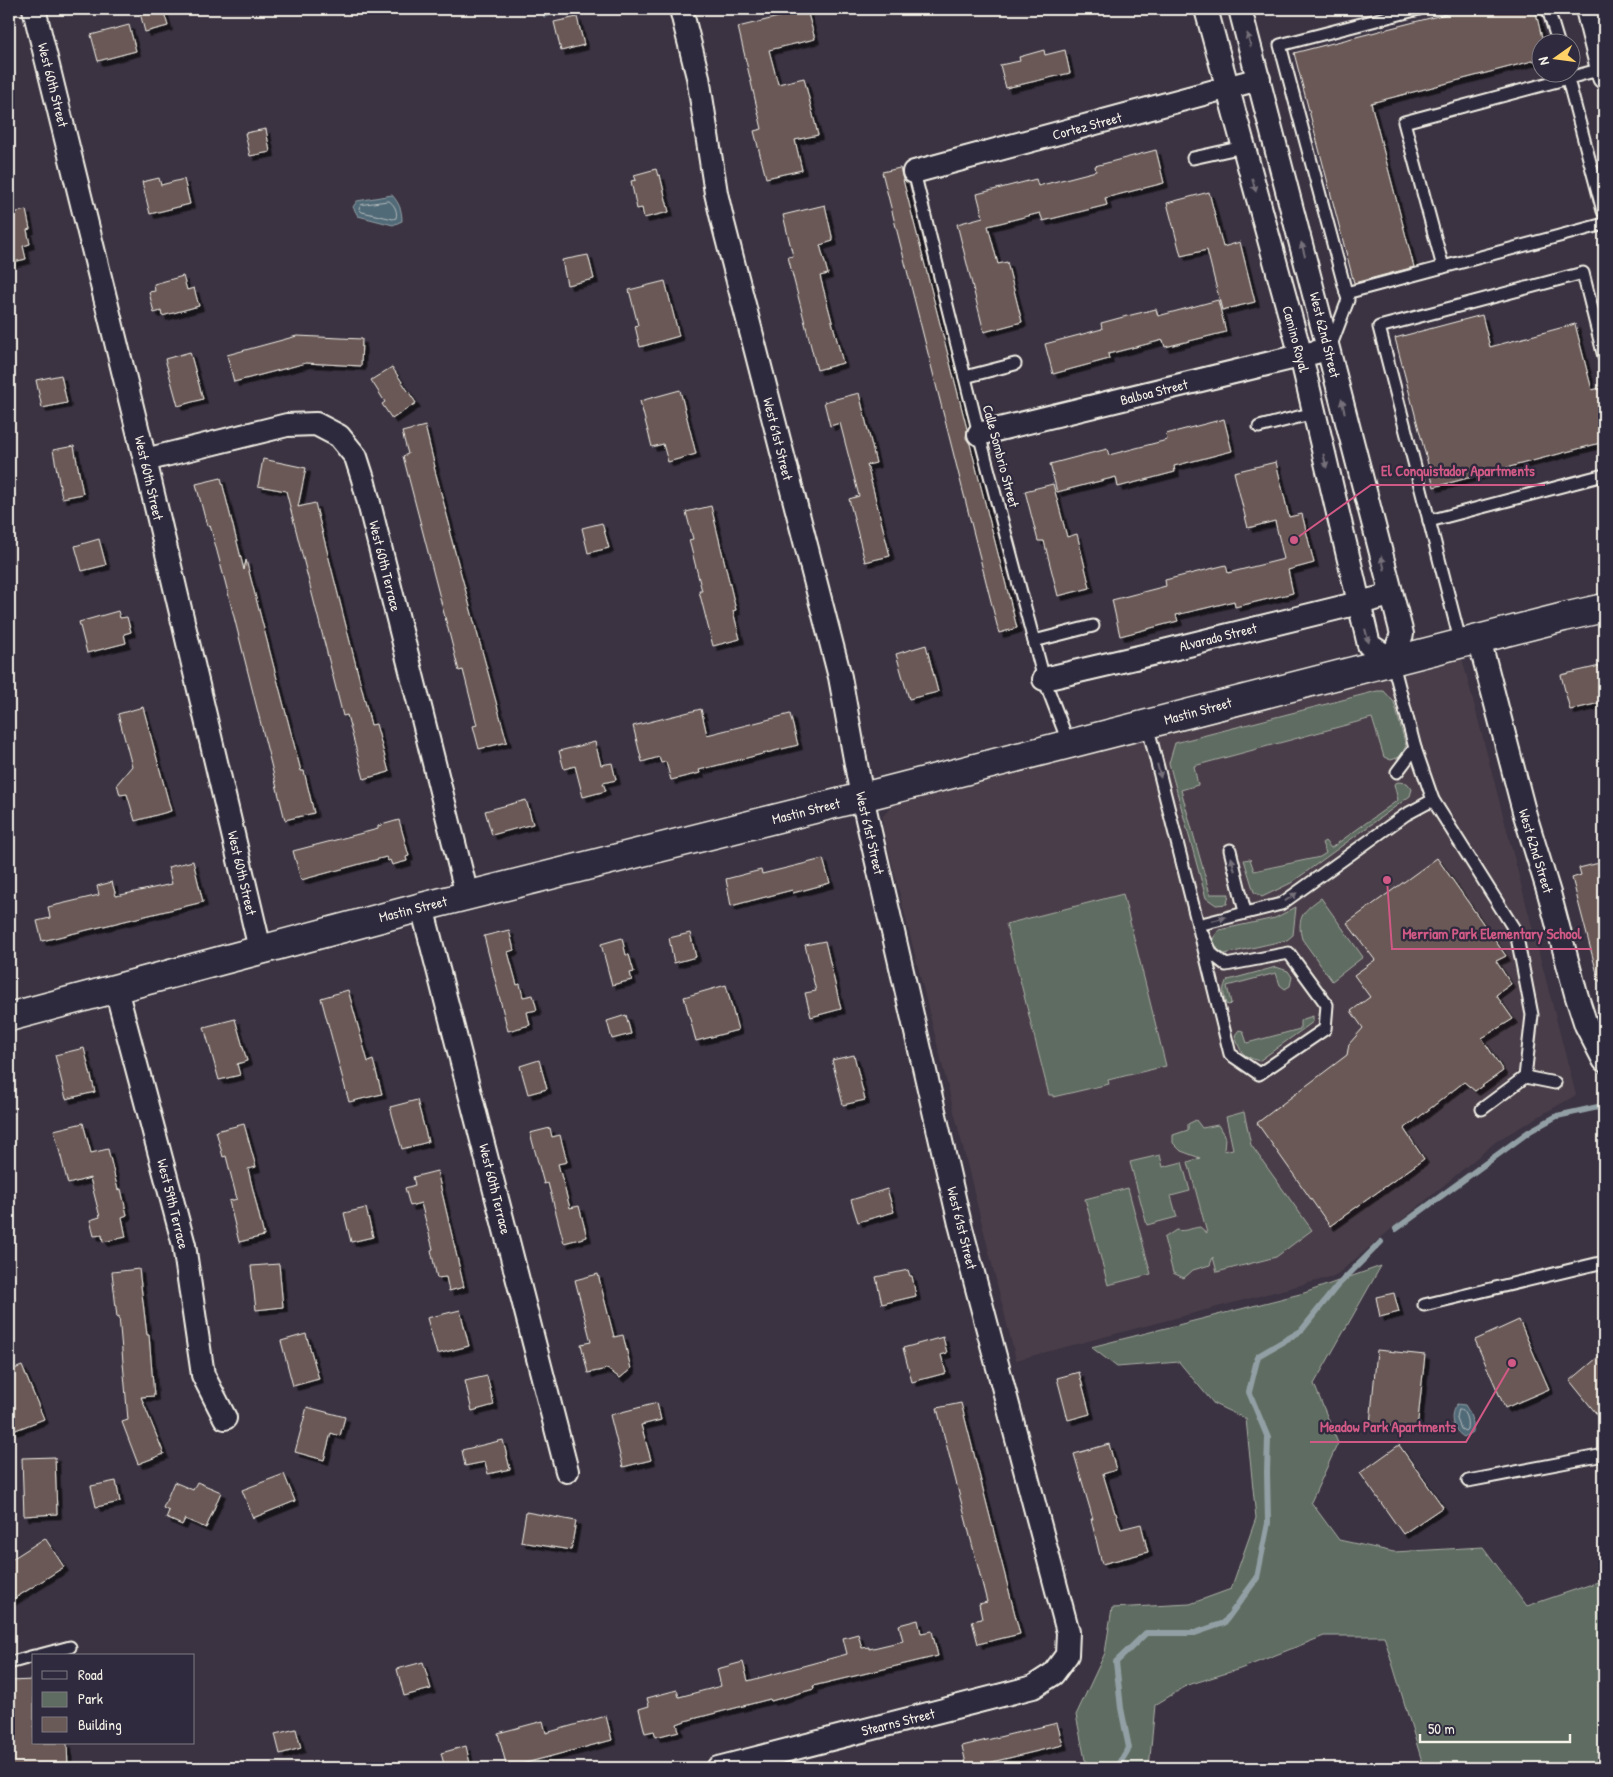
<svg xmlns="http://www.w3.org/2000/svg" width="1613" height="1777" viewBox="0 0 1613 1777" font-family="'Patrick Hand',sans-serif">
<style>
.built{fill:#493e48}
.green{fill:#5f6c62;stroke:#aaaea5}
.water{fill:#516a78;stroke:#92a0a5}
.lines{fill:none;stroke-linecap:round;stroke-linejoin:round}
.shore{stroke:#b3bbbb;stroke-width:1}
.stream{stroke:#92a0a5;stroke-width:6}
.building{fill:#695957;stroke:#f4f1e8;filter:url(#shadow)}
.lane-casing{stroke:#f4f1e8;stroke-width:15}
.street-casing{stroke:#f4f1e8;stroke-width:26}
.secondary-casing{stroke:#f4f1e8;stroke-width:31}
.lane{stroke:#2f2a3d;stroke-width:11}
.street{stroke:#2f2a3d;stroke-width:22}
.secondary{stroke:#2f2a3d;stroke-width:28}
.oneway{fill:#747079}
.labels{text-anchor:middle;stroke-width:4.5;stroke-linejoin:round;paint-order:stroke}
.street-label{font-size:14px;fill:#f4f1e8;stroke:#2f2a3d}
.leader{fill:none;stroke:#d15985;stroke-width:2}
.callout-dot{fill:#d15985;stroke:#2f2a3d;stroke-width:2}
.callout-label{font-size:15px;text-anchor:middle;font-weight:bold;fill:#d15985;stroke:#2f2a3d;stroke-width:4.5;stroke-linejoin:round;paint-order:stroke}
</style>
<defs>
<filter id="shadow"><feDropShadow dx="4.5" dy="4.5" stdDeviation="0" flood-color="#0009"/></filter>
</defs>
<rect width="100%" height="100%" fill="#3b3342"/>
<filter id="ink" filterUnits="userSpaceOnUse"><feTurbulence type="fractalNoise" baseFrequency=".02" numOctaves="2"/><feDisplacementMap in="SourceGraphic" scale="10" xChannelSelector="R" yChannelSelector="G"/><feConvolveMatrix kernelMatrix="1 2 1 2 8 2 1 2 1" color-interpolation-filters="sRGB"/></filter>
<g filter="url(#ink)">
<!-- built -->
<path class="built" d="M1462,658L1576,1095L1498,1140L1335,1276L1016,1360L883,827V816L893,805L1367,681L1426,669Z"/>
<!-- green -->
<g class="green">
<path d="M1377,691H1384L1394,702L1406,746L1400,757L1391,760L1384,757L1372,718L1194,766L1198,785L1181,790L1210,894H1229L1227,904L1216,905L1206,898L1169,763L1175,743Z"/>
<path d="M1398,782L1407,783L1412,789L1410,796L1291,883L1262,897L1254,892L1244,860L1250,859L1254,871L1320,857L1326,853L1322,843L1325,841L1331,848L1398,800L1394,784Z"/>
<path d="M1123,894L1166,1066L1108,1080L1109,1084L1053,1097V1095H1049L1006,924Z"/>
<path d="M1321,898L1363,957L1332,981L1302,939C1296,917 1304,910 1321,898Z"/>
<path d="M1296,907L1293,935L1287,940L1225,954L1216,950L1212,940L1219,930L1275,918Z"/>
<path d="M1276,967L1288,971L1292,977L1290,986L1285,989L1280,985L1276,973L1227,986L1231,1003L1229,1005L1226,1004C1224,995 1221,987 1228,980Z"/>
<path d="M1313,1016V1022L1259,1061C1242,1056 1240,1052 1235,1035L1239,1030L1243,1031L1247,1043L1300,1029V1020Z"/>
<path d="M1244,1112L1251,1145L1312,1230L1276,1257L1217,1272L1213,1257L1210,1265L1193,1270L1184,1278L1173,1273L1164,1238L1176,1230C1185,1232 1191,1228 1200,1227L1207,1233L1188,1162L1200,1158L1181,1151L1173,1143V1135L1188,1130V1124L1196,1120L1202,1128L1218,1125L1225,1137L1224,1151L1233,1149L1226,1117Z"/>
<path d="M1160,1155L1163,1167L1182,1162L1190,1191L1171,1196L1177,1217L1147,1225L1130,1162Z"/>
<path d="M1128,1188L1151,1274L1108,1285L1085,1199Z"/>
<path d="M1381,1266L1314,1384L1338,1443L1311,1502L1339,1540L1394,1552L1483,1547L1527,1606L1604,1580V1761L1584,1768H1424L1384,1636H1324L1240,1669L1188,1685L1155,1705L1149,1768H1094L1085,1760L1076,1715L1105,1653L1112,1608L1190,1604L1231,1589L1256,1518L1246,1419L1214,1404L1179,1362L1117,1367L1091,1347L1304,1293Z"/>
</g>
<!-- water -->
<g class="water">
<path d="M542,9H574V10L544,17Z"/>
<path d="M392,195C399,203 402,210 402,221L393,225L358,216L353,207L357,201Z"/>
<path d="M1457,1404L1465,1405C1471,1414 1473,1421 1472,1432L1464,1437C1452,1430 1448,1415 1457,1404Z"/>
</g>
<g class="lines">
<!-- shore -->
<g class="shore">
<path d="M389,201C394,204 398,211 396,218L393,219L362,212L359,209L361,205Z"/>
<path d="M1459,1410H1462C1467,1416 1468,1422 1467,1429L1465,1431L1461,1429L1457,1419Z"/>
</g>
<!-- stream -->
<g class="stream">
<path d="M1396,1229L1530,1131L1557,1116L1598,1107"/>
<path d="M1117,1768L1129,1748L1121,1708L1116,1662L1146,1633H1195L1224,1623L1257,1578L1268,1523L1267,1472L1268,1438L1249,1392L1258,1356L1301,1331L1337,1286L1381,1242"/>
</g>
</g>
<!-- building -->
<g class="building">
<path d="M139,9H163L168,26L145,32Z"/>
<path d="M1465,9H1535L1543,42H1540V59L1371,103L1414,267L1354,283L1294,53Z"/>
<path d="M807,10L815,39L769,50L778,84L804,78L818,135L795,140L802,170L766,178L754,131L762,129L738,27Z"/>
<path d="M577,17L584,45L561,51L554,22Z"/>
<path d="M129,25L136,51L98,61L91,35Z"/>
<path d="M1044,50L1045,55L1065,50L1070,73L1006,88L1000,65L1020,61L1019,57Z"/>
<path d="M266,129L270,152L250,156L245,133Z"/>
<path d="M1156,150L1164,183L1105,198L1107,205L1043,221L1040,213L988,226L998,264L1007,262L1022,322L984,332L957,224L983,217L977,194L1036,179L1038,186L1096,171L1095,166Z"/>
<path d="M900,168L967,429L966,438L970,444L1017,628L999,633L882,172Z"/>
<path d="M656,169L658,176L660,175L669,212L644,218L642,208L637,209L631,181L636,180L634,175Z"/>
<path d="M159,178L161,185L184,179L190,204L150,214L142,182Z"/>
<path d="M1209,192L1223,247L1240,242L1255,302L1222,310L1207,250L1181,256L1167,203Z"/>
<path d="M825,205L833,241L820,245L828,274L820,276L843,363L817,370L788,257L793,256L783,215Z"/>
<path d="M26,210L30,229L27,230L30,244L23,246L26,259L9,263V214Z"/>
<path d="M588,255L594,279L567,285L562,260Z"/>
<path d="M183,276L187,290L194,288L199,306L162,316L161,311L154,313L149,292L155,291L154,284Z"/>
<path d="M665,281L679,336L640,347L635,326L638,325L629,290Z"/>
<path d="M1218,300L1226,332L1165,347L1163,340L1108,354L1109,359L1053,374L1045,344L1102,329L1101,323L1127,316L1156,309L1158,316Z"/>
<path d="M1482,315L1490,347L1575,324L1592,390L1604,387V442L1434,487L1395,338Z"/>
<path d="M297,336L362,339L361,366L306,363L234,382L227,355Z"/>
<path d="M190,352L203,399L178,406L165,359Z"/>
<path d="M392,367L416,403L392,419L382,404L385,402L371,380Z"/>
<path d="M61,375L67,403L42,408L36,380Z"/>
<path d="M680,390L696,454L668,462L663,444L652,447L640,401Z"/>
<path d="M859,393L876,463L867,465L890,556L865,562L849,499L859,496L840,423L830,426L824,402Z"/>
<path d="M1224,419L1232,451L1174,466L1175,472L1118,487L1116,477L1057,492L1050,464L1107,449L1109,455L1167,440L1166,434Z"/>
<path d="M425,426L435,467H434L451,530H449L507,742L479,749L473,726L477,725L463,670L459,671L403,456L408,454L402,432Z"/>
<path d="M74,446L83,494L62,498L53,450Z"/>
<path d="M263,459L306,468L298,507L315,503L371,725L376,724L389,772L364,779L347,715L343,716L286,491L258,486Z"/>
<path d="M1276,462L1289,517L1302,514L1314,563L1288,570L1293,593L1235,607L1234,601L1206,608L1176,615L1178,621L1120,636L1112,600L1166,586L1165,580L1226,565L1228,573L1284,559L1275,521L1248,528L1234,472Z"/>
<path d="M221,478L244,570L246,560L301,771H304L314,813L285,820L226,585L210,525L207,526L196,484Z"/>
<path d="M1053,484L1067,537L1077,534L1090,588L1058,596L1044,541H1038L1025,491Z"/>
<path d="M711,506L736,610L733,611L740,639L713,646L699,591H702L689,540L693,539L686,512Z"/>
<path d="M602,523L609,548L588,553L582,528Z"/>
<path d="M99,539L106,565L82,571L75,546Z"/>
<path d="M118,611L120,618L127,617L131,632L124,634L126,643L87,653L79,622Z"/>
<path d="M926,645L938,692L909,699L896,654Z"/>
<path d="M1604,665V702L1570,710L1561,675Z"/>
<path d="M143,707L171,811L135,821L127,794L120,795L117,784L132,766L118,714Z"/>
<path d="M701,709L707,735L790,714L798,745L699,770L700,773L671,780L666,762L661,763L659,757L642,762L633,726Z"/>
<path d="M595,742L601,765L612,763L616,780L603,783L606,791L583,797L575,766L564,769L559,751Z"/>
<path d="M526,800L533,824L492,835L485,811Z"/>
<path d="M399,820L409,856L406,857L407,861L392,865L390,860L388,861L386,857L301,880L293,851L378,829V826Z"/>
<path d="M1437,858L1506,956L1496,961L1511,984L1496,995L1513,1019L1482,1038L1503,1071L1475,1091L1464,1082L1404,1129L1424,1159L1330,1226L1257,1123L1347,1055L1349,1044L1363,1028L1351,1011L1370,997L1354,975L1375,960L1347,923Z"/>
<path d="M823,859L830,883L793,893L792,890L731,906L726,879L761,870L762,874Z"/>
<path d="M193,861L203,902L42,941L37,921L50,918L48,907L99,895L97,886L112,882L116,896L172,884L168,867Z"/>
<path d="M1599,863L1601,870L1604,869V981H1599L1572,878L1581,875L1579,868Z"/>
<path d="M509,930L514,950L508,952L517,985L520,984L523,997L533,995L537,1010L527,1012L530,1025L508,1031L484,936Z"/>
<path d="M690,933L696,957L674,963L669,938Z"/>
<path d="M622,938L626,955H629L634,972L630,973L632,980L612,985L601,944Z"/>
<path d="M825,941L841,1009L811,1017L805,993L816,991L805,945Z"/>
<path d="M726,985L738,1030L696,1041L684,997Z"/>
<path d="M348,990L368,1062L373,1060L382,1094L349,1102L321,998Z"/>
<path d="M626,1015L631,1034L612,1039L607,1021Z"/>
<path d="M235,1019L247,1061L237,1064L240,1075L219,1080L204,1027Z"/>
<path d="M84,1048L95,1092L66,1099L55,1055Z"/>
<path d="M854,1055L865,1100L843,1105L832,1060Z"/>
<path d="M539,1060L547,1089L528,1094L520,1066Z"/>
<path d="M417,1100L428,1142L402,1149L390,1107Z"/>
<path d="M83,1123L91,1153L108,1149L118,1190L121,1189L127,1215L122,1217L126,1237L103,1242L102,1235L94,1236L90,1220L100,1217L90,1178L68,1184L54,1130Z"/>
<path d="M244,1124L256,1167L248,1169L264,1236L239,1242L229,1201L237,1199L226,1156L223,1157L216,1131Z"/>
<path d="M550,1128L552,1137L560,1135L567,1162L558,1164L570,1208L579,1206L587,1237L564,1243L548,1183L544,1184L530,1133Z"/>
<path d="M437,1171L464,1287L449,1291L446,1277L437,1278L431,1250L433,1249L421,1203L410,1206L405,1188L415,1185L413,1177Z"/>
<path d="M887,1189L894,1212L858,1222L851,1200Z"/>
<path d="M366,1208L373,1237L351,1242L344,1213Z"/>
<path d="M279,1264L283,1307L256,1310L251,1266Z"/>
<path d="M139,1269L147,1335H149L154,1396L141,1397L164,1454L138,1464L122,1422L128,1420L119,1316L117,1317L112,1272Z"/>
<path d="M908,1270L910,1276H912L916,1296L882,1304L876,1277Z"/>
<path d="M598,1274L614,1337L623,1335L631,1369L620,1378L607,1369L588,1373L581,1344L591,1342L575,1280Z"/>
<path d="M1394,1293L1399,1312L1380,1317L1376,1297Z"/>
<path d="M460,1310L469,1346L437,1354L427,1318Z"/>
<path d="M1519,1320L1549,1389L1505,1408L1475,1340Z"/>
<path d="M306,1334L319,1379L293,1386L281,1341Z"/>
<path d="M943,1337L947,1353L941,1355L946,1373L912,1382L903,1348Z"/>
<path d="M1377,1350L1425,1355L1417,1429L1370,1424Z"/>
<path d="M1604,1352V1423L1570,1381Z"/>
<path d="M22,1366L44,1419L13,1431L9,1421V1371Z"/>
<path d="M1079,1372L1090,1414L1068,1420L1057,1378Z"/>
<path d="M487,1376L494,1405L472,1411L465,1381Z"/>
<path d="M657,1403L661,1420L641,1425L651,1460L623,1467L610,1415Z"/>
<path d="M961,1403L1020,1634L978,1644L972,1621L982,1619L979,1604L987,1602L937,1408Z"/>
<path d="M307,1407L345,1417L340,1436L331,1433L324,1460L295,1452Z"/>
<path d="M503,1440L510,1469L488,1474L485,1462L465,1466L462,1450Z"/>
<path d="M1109,1444L1116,1470L1103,1474L1115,1513H1116L1121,1529L1141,1524L1148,1552L1102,1564L1091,1519H1093L1074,1454Z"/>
<path d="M1399,1445L1443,1507L1403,1534L1360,1473Z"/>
<path d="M55,1457L57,1514L24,1516L22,1458Z"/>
<path d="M284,1474L295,1501L253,1518L242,1490Z"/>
<path d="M116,1481L120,1502L96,1507L91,1486Z"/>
<path d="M174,1482L193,1490L197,1482L221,1492L206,1528L185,1519L182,1525L166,1518L169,1511L163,1508Z"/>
<path d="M526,1512L576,1521L571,1550L521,1542Z"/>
<path d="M45,1538L64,1567L9,1602V1561Z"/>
<path d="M918,1620L921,1633L932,1631L938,1656L813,1686L814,1689L771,1701L770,1699L685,1721L677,1724L679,1731L656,1737L654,1731L645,1733L639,1709L649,1706L647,1698L677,1690L679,1697L721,1686L717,1669L743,1662L748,1681L847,1654L843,1638L858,1634L862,1648L869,1647V1649L903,1641L899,1625Z"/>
<path d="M423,1662L431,1689L404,1696L397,1669Z"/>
<path d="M34,1680V1743H67L68,1768H9V1681Z"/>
<path d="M606,1716L612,1740L507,1768L498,1733L543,1721L546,1733Z"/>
<path d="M1057,1723L1063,1745L967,1768L962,1746Z"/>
<path d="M296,1729L301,1748L280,1754L275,1734Z"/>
<path d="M466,1746L471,1768H445L441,1753Z"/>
</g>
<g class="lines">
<!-- lane casing -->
<g class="lane-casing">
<g id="lane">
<path d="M1548,9L1558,42"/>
<path d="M1566,72L1603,211L1604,210"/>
<path d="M1193,158L1243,147"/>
<path d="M914,172L979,434L1044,679L1069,744"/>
<path d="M1443,267L1404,122L1602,69"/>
<path d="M1346,293L1604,224"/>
<path d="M1331,345L1348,300L1280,45L1419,9"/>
<path d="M965,377L1015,364"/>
<path d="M1259,427L1314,413"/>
<path d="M1429,521L1604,475"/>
<path d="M1034,641L1093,626"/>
<path d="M1461,644L1379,327L1583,273L1604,357"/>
<path d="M1392,660L1415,748L1397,772"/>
<path d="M1147,724L1198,925L1281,904L1405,815L1433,800"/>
<path d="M1415,748L1433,800L1516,932L1532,1015L1525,1077L1482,1109"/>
<path d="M1230,850L1245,912"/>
<path d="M1198,925L1212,954L1226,965L1289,953L1327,1005L1325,1029L1259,1074L1230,1054Z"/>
<path d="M1525,1077L1555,1083"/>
<path d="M1424,1305L1604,1262"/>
<path d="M1468,1481L1604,1455"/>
<path d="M36,1656L70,1647"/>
<path d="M9,1663L34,1656"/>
</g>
</g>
<!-- street casing -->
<g class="street-casing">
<g id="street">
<path d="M34,9L145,460L260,949"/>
<path d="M681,9L698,77L716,193L723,223L840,677L862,797L960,1224L1068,1632L1067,1655L1053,1674L1033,1687L718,1768"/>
<path d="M1206,9L1301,356L1369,645L1392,660L1402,634L1240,9"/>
<path d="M1587,9L1604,77"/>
<path d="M914,172L1259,79"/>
<path d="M979,434L1316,352"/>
<path d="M145,460L287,425L316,424L339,436L356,457L363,479L467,895"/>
<path d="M1479,639L1525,815L1549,893L1576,994L1586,1025L1604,1060"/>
<path d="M1044,679L1156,653L1391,595"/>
<path d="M422,907L567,1471"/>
<path d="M116,989L184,1245L203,1375L225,1418"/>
</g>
</g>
<!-- secondary casing -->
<g class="secondary-casing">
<path id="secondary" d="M9,1017L422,907L882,792L1564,617L1604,608"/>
</g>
<!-- lane -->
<use href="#lane" class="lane"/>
<!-- street -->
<use href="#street" class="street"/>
<!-- secondary -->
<use href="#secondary" class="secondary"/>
</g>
<!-- one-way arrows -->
<defs><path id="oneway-solid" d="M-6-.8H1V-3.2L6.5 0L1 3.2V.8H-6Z" transform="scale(1.25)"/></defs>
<g class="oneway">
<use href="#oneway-solid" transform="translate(1249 40) rotate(-105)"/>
<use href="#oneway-solid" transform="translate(1254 185) rotate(74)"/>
<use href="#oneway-solid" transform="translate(1303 249) rotate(-105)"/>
<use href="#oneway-solid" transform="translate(1343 406) rotate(-104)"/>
<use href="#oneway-solid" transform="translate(1325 461) rotate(77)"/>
<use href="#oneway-solid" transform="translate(1383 563) rotate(-104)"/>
<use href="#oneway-solid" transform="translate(1367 636) rotate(75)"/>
<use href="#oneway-solid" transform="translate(1159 771) rotate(76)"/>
<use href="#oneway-solid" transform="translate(1233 864) rotate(-104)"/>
<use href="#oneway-solid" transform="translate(1291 897) rotate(-35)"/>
<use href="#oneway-solid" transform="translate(1219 919) rotate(-15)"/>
</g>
</g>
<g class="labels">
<!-- street labels -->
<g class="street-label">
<text transform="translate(53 85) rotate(76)" y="5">West 60th Street</text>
<text transform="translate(1087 126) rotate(-15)" y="5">Cortez Street</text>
<text transform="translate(1325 335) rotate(76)" y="5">West 62nd Street</text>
<text transform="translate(1296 339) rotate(75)" y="5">Camino Royal</text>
<text transform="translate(1154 392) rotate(-14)" y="5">Balboa Street</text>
<text transform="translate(778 439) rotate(76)" y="5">West 61st Street</text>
<text transform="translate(1001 456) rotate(75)" y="5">Calle Sombrio Street</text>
<text transform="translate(149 478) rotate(77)" y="5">West 60th Street</text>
<text transform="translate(385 566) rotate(76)" y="5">West 60th Terrace</text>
<text transform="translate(1218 637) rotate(-14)" y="5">Alvarado Street</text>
<text transform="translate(1198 711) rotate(-15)" y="5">Mastin Street</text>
<text transform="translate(806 811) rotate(-14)" y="5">Mastin Street</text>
<text transform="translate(870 833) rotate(77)" y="5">West 61st Street</text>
<text transform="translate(1536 851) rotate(73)" y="5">West 62nd Street</text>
<text transform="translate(242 873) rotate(77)" y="5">West 60th Street</text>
<text transform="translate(413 909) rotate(-14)" y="5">Mastin Street</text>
<text transform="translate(495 1189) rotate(76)" y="5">West 60th Terrace</text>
<text transform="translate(173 1204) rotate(76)" y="5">West 59th Terrace</text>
<text transform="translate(962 1228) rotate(76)" y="5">West 61st Street</text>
<text transform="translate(898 1722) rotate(-14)" y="5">Stearns Street</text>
</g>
</g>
<!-- callouts -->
<path class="leader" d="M1294 540L1371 485H1545M1387 880L1392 949H1592M1512 1363L1466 1442H1310"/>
<g class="callout-dot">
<circle cx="1294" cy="540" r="5"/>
<circle cx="1387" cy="880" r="5"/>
<circle cx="1512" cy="1363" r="5"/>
</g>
<g class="callout-label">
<text x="1458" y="476">El Conquistador Apartments</text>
<text x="1492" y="939">Merriam Park Elementary School</text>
<text x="1388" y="1432">Meadow Park Apartments</text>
</g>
<!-- margin -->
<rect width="1613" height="1777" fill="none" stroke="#2f2a3d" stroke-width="30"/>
<rect x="15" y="15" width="1583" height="1747" fill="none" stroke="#f4f1e8" stroke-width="2" filter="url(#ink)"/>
<!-- legend -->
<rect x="32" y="1654" width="162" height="90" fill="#2f2a3d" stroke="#7e7a81"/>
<rect x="42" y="1671" width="25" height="8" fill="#2f2a3d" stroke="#7e7a81"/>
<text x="78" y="1680" font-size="15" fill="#f4f1e8">Road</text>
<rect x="42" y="1692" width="25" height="15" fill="#5f6c62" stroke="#7e7a81"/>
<text x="78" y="1704" font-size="15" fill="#f4f1e8">Park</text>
<rect x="42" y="1717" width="25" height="15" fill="#695957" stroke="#7e7a81"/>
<text x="78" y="1730" font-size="15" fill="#f4f1e8">Building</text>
<!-- north arrow -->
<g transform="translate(1556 58) rotate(256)"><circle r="24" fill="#2f2a3d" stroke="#7e7a81"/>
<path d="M0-4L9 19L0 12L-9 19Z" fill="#ffd166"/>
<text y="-8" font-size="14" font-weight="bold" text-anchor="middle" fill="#f4f1e8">N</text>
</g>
<!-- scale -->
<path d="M1420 1734v8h150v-8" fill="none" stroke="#f4f1e8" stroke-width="2.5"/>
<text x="1428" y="1734" font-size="15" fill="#f4f1e8" stroke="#2f2a3d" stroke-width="4" paint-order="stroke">50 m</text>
</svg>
